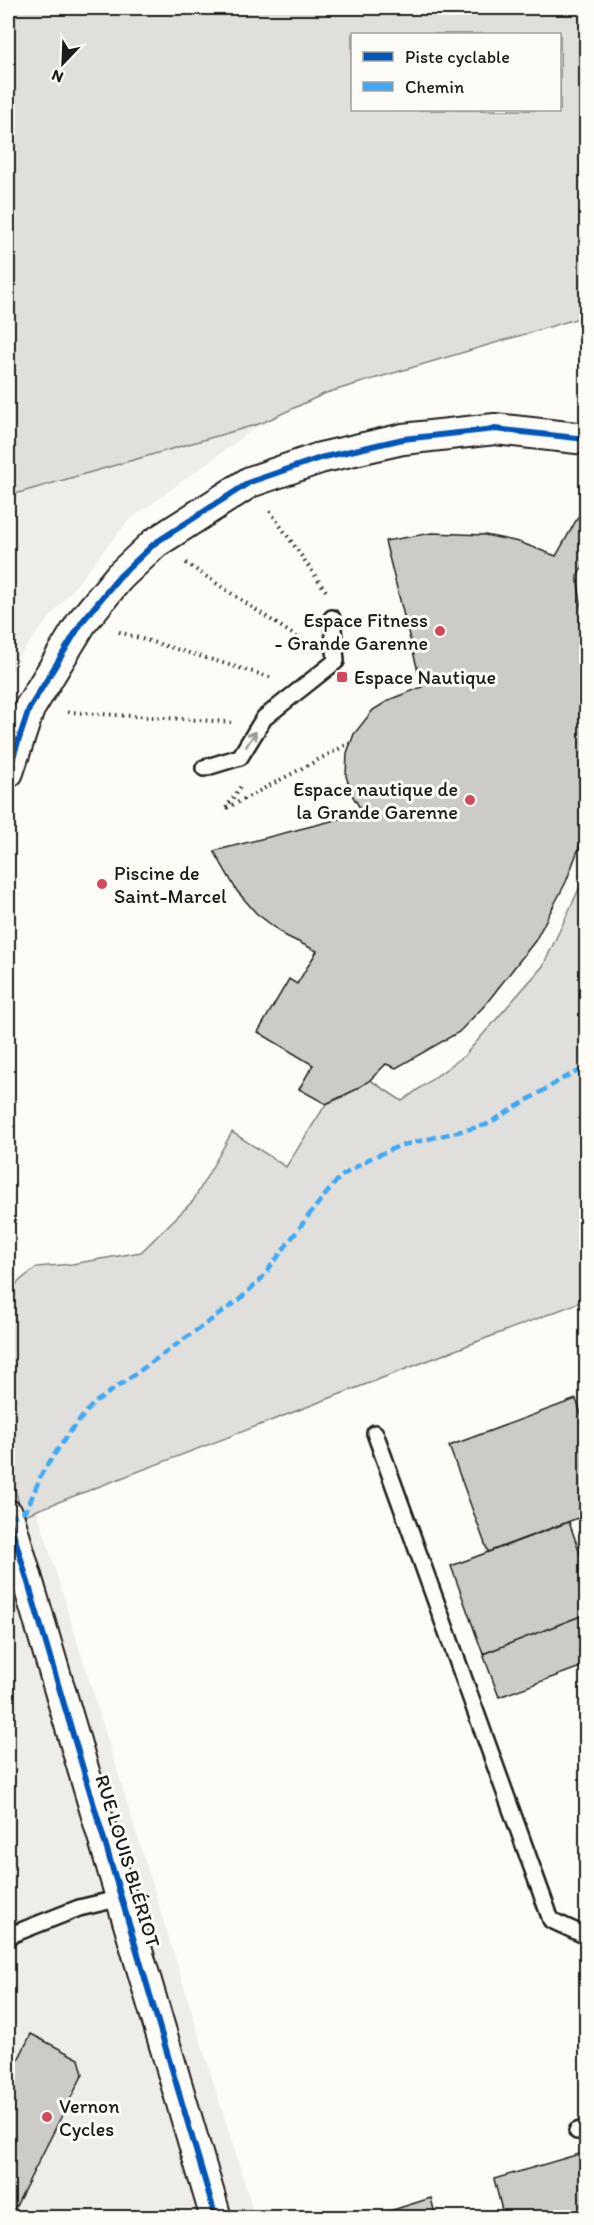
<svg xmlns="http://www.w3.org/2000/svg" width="594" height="2225" viewBox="0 0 594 2225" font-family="Itim,sans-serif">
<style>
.built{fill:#eeede9}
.green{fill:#e0dfdb;stroke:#7e7e7c;stroke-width:1.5;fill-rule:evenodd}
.building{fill:#cccbc8;stroke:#1c1c1c;stroke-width:1.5}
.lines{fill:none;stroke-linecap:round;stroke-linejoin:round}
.lane-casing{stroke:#1c1c1c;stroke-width:20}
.street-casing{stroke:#1c1c1c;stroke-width:34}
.path{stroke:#1c1c1c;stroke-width:4;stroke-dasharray:1.5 4.5;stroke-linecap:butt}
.lane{stroke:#fdfcf7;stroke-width:15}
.street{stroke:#fdfcf7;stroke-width:30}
.quiet{stroke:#3fa9f5;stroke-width:4.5;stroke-dasharray:9 4.5;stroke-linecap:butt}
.cycleway-casing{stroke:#fdfcf7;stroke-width:10}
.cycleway{stroke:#0057b8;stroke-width:6}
.oneway{stroke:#989794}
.poi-dot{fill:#d1495b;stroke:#fdfcf7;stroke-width:2}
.labels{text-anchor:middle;stroke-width:6;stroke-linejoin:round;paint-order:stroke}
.poi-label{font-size:20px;fill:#1c1c1c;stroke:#fdfcf7;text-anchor:start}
.street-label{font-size:20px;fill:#1c1c1c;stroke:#fdfcf7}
</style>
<rect width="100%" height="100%" fill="#fdfcf7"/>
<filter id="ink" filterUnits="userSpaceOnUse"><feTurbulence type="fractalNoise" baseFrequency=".0167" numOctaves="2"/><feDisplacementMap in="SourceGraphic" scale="12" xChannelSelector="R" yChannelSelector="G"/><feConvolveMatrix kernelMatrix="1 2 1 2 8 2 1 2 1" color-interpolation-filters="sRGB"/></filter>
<g filter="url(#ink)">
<!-- built -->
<g class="built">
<path d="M262,423L128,521L17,658L8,682V496Z"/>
<path d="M37,1510L70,1618L255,2217L8,2218V1522Z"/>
</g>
<!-- green -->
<g class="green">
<path d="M8,8H586V316L326,393L262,423L8,496ZM352,34H560V110H352Z"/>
<path d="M586,874V1300L22,1516L8,1462V1298L18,1282L37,1267L72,1264L141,1252L193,1201L232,1132L286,1167L326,1104L341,1098L370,1080L402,1101L464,1056L543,966Z"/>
</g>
<!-- building -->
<g class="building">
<path d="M586,503V561L577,577L586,634V829L566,882L535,941L485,1005L459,1032L396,1068L386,1064L370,1080L355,1090L326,1104L299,1089L313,1065L258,1032L289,979L297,984L317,951L286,936L256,913L237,891L214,851L363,813L352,795L346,776L347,753L354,734L373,710L391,699L422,687L385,541L432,533L485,535L519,542L556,556Z"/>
<path d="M576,1399L586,1428V1515L488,1552L449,1446Z"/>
<path d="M569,1522L586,1570V1614L483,1654L451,1566Z"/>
<path d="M586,1614V1665L499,1697L483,1654Z"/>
<path d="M31,2034L79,2059L83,2074L10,2218H8V2080Z"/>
<path d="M586,2152V2213L571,2218H504L494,2179Z"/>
<path d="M431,2198L436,2218H367Z"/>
</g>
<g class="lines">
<!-- lane casing -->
<g class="lane-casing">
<g id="lane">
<path d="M204,768L240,757L264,718L336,661L332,618"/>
<path d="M375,1433L551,1920L586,1936"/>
<path d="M8,1936L79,1908L121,1898"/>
<path d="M577,2131L586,2128"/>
</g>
</g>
<!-- street casing -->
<g class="street-casing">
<g id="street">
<path d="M8,772L29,709L82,622L119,577L155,543L250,482L320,458L403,439L495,429L586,439"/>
<path d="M8,1515L216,2218"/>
</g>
</g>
<!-- path -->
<g class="path">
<path d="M270,511L328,594"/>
<path d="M186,563L307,644"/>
<path d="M119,632L273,678"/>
<path d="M68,712L231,722"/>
<path d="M226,808L241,786"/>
<path d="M227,808L350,743"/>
</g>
<!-- lane -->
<use href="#lane" class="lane"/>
<!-- street -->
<use href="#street" class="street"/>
<!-- quiet -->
<path class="quiet" d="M9,1519L27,1509L42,1473L68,1434L93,1404L239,1300L262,1278L312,1211L340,1177L369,1159L399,1146L486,1125L564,1078L586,1068"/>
<!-- cycleway casing -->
<g class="cycleway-casing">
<g id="cycleway">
<path d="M8,772L29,709L82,622L119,577L155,543L250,482L320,458L403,439L495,429L586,439"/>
<path d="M8,1515L216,2218"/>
</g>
</g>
<!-- cycleway -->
<use href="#cycleway" class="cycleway"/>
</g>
<!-- one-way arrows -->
<defs><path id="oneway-shaft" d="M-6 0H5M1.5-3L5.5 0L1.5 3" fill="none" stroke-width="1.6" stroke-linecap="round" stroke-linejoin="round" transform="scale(1.5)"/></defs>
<use class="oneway" href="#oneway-shaft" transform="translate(251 739) rotate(-58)"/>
</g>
<!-- markers -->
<g class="poi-dot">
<circle cx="440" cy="631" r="6"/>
<rect x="336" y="671" width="12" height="12" rx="3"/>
<circle cx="470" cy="800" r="6"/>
<circle cx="102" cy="884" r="6"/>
<circle cx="47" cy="2117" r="6"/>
</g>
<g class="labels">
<!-- poi labels -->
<g class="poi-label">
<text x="428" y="627" text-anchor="end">Espace Fitness<tspan x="428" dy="23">- Grande Garenne</tspan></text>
<text x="354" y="684">Espace Nautique</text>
<text x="458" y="796" text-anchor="end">Espace nautique de<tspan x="458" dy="23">la Grande Garenne</tspan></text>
<text x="114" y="880">Piscine de<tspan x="114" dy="23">Saint-Marcel</tspan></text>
<text x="59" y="2113">Vernon<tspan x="59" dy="23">Cycles</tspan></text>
</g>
<!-- street labels -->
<g class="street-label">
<text transform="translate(128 1861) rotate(73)" y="7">RUE LOUIS BLÉRIOT</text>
</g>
</g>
<!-- margin -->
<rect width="594" height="2225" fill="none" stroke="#fdfcf7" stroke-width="30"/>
<rect x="15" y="15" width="564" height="2195" fill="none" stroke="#1c1c1c" stroke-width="2" filter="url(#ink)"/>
<!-- legend -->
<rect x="351" y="33" width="210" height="78" fill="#fdfcf7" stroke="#a3a29f" stroke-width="1.5"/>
<rect x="363" y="52" width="30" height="9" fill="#0057b8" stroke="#a3a29f" stroke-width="1.5"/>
<text x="405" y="63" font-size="18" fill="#1c1c1c">Piste cyclable</text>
<rect x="363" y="82" width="30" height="9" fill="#3fa9f5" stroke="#a3a29f" stroke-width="1.5"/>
<text x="405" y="93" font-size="18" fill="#1c1c1c">Chemin</text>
<!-- north arrow -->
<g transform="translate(63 63) rotate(203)" stroke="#fdfcf7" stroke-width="4.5" paint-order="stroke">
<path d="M0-4.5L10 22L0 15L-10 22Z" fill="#1c1c1c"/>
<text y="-9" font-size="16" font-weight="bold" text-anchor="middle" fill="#1c1c1c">N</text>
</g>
</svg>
